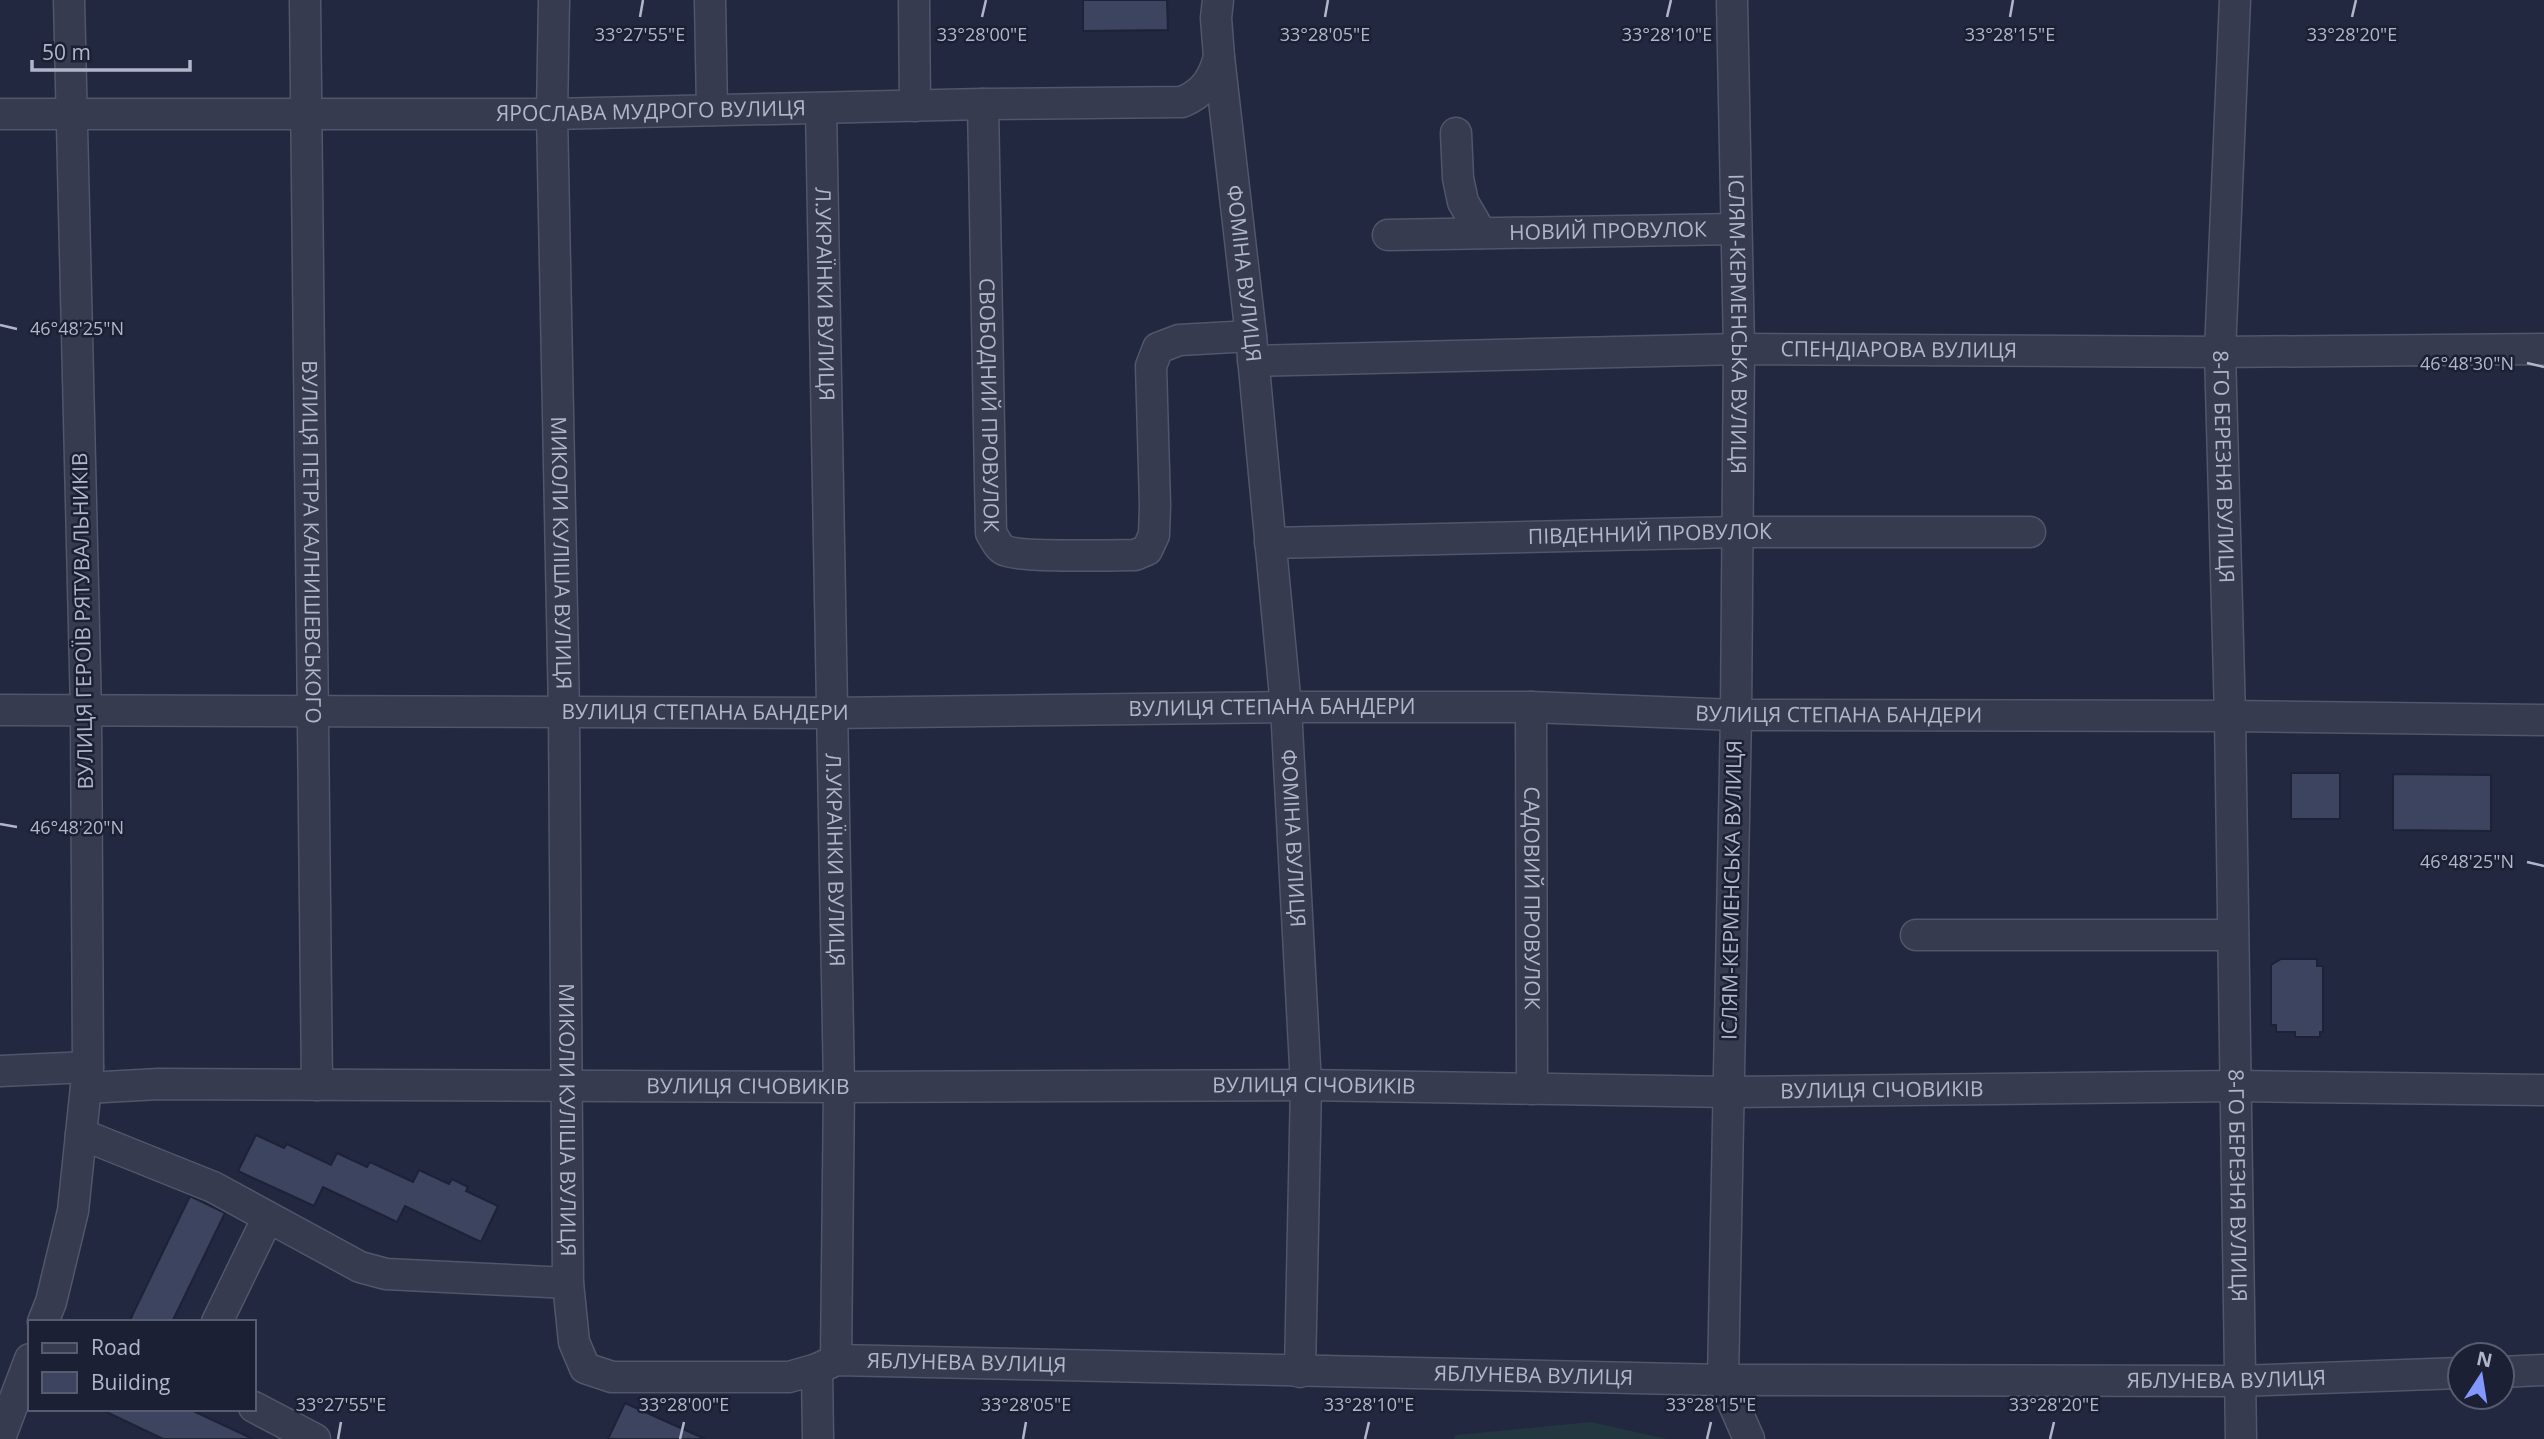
<svg xmlns="http://www.w3.org/2000/svg" width="2544" height="1439" viewBox="0 0 2544 1439" font-family="'Open Sans',sans-serif">
<style>
.green{fill:#233740}
.building{fill:#3d4460;stroke:#1d2236;stroke-width:2}
.lines{fill:none;stroke-linecap:round;stroke-linejoin:round}
.minor-casing{stroke:#51566a;stroke-width:33}
.minor{stroke:#363b4f;stroke-width:30}
.ticks{fill:none;stroke:#b2b6ca;stroke-width:2.5}
.labels{text-anchor:middle;stroke-width:5;stroke-linejoin:round;paint-order:stroke}
.street-label{font-size:21px;fill:#b2b6ca;stroke:#1b2034}
.ticks-label{font-size:18px;text-anchor:middle;fill:#b2b6ca;stroke:#1b2034;stroke-width:5;stroke-linejoin:round;paint-order:stroke}
</style>
<rect width="100%" height="100%" fill="#21283f"/>
<!-- green -->
<path class="green" d="M1591,1422L1667,1439H1454L1456,1435Z"/>
<!-- building -->
<g class="building">
<path d="M1083,0H1167L1168,30L1083,31Z"/>
<rect x="2291" y="773" width="49" height="46"/>
<path d="M2393,774L2491,775V831L2393,830Z"/>
<path d="M2281,959H2317V966H2323V1032H2320V1037H2295V1032H2276V1025H2271V965Z"/>
<path d="M256,1135L284,1148L287,1144L331,1165L337,1153L367,1167L370,1162L413,1182L419,1170L449,1184L452,1179L468,1187L466,1191L498,1206L481,1242L405,1206L397,1222L323,1187L314,1206L238,1171Z"/>
<path d="M190,1196L225,1213L172,1322H129Z"/>
<path d="M625,1403L705,1439H608Z"/>
<path d="M100,1409H189L253,1439H163Z"/>
</g>
<g class="lines">
<!-- minor casing -->
<g class="minor-casing">
<g id="minor">
<path id="s1" d="M305,0L317,1085"/>
<path id="s2" d="M554,0L552,114L564,713L568,1283L574,1342L585,1368L612,1377H789L817,1369L836,1360L1723,1380L2239,1381L2460,1373"/>
<path d="M710,0L712,110"/>
<path d="M914,0L915,106"/>
<path id="s3" d="M1218,0L1216,18L1219,57L1251,336L1286,707L1306,1085L1300,1372"/>
<path id="s4" d="M1732,0L1739,349L1736,715L1723,1380L1749,1439"/>
<path id="s5" d="M2235,0L2220,352L2230,716L2241,1439"/>
<path id="s6" d="M983,104L991,533C995,539 998,547 1004,550C1018,558 1113,555 1135,555L1147,550L1154,535L1155,505L1151,366L1158,348L1179,340L1251,336"/>
<path id="s7" d="M821,108L839,1087L836,1360"/>
<path id="s8" d="M0,114H552L983,104L1182,102C1204,93 1213,79 1219,57"/>
<path d="M1456,133L1458,178L1463,202L1481,233"/>
<path id="s9" d="M1388,235L1736,229"/>
<path id="s10" d="M1253,361L1739,349L2220,352L2544,349"/>
<path id="s11" d="M1270,543L1737,532H2030"/>
<path id="s12" d="M1531,707L1532,1089"/>
<path id="s13" d="M0,710L832,713L1286,707H1531L1736,715L2230,716L2544,720"/>
<path d="M1916,935H2233"/>
<path d="M0,1071L88,1067"/>
<path id="s14" d="M86,1088L159,1084L839,1087L1306,1085L1729,1092L2235,1086L2544,1090"/>
<path d="M81,1134L213,1187L360,1267L386,1274L568,1283"/>
<path d="M43,1322L51,1302L73,1211L88,1067L86,712L69,0"/>
<path d="M217,1322L268,1217"/>
<path d="M817,1369L818,1439"/>
<path d="M2502,1372L2544,1370"/>
<path d="M254,1407L315,1439"/>
<path d="M0,1438L30,1359"/>
</g>
</g>
<!-- minor -->
<use href="#minor" class="minor"/>
</g>
<!-- ticks -->
<path class="ticks" d="M640,17L643,0M982,17L986,0M1325,17L1328,0M1667,17L1671,0M2010,17L2013,0M2352,17L2356,0M0,325L17,329M2527,363L2544,367M0,824L17,827M2527,862L2544,866M338,1439L341,1422M680,1439L684,1422M1023,1439L1026,1422M1365,1439L1369,1422M1707,1439L1711,1422M2050,1439L2054,1422"/>
<g class="labels">
<!-- street labels -->
<g class="street-label">
<text dy="7" stroke="none"><textPath href="#s8" startOffset="651">ЯРОСЛАВА МУДРОГО ВУЛИЦЯ</textPath></text>
<text dy="7" stroke="none"><textPath href="#s9" startOffset="220">НОВИЙ ПРОВУЛОК</textPath></text>
<text dy="7" stroke="none"><textPath href="#s3" startOffset="275">ФОМІНА ВУЛИЦЯ</textPath></text>
<text dy="7" stroke="none"><textPath href="#s7" startOffset="186">Л.УКРАЇНКИ ВУЛИЦЯ</textPath></text>
<text dy="7" stroke="none"><textPath href="#s4" startOffset="324">ІСЛЯМ-КЕРМЕНСЬКА ВУЛИЦЯ</textPath></text>
<text dy="7" stroke="none"><textPath href="#s10" startOffset="646">СПЕНДІАРОВА ВУЛИЦЯ</textPath></text>
<text dy="7" stroke="none"><textPath href="#s6" startOffset="301">СВОБОДНИЙ ПРОВУЛОК</textPath></text>
<text dy="7" stroke="none"><textPath href="#s5" startOffset="467">8-ГО БЕРЕЗНЯ ВУЛИЦЯ</textPath></text>
<text dy="7" stroke="none"><textPath href="#s11" startOffset="380">ПІВДЕННИЙ ПРОВУЛОК</textPath></text>
<text dy="7" stroke="none"><textPath href="#s1" startOffset="542">ВУЛИЦЯ ПЕТРА КАЛНИШЕВСЬКОГО</textPath></text>
<text dy="7" stroke="none"><textPath href="#s2" startOffset="553">МИКОЛИ КУЛІША ВУЛИЦЯ</textPath></text>
<text transform="translate(83 621) rotate(-91)" y="7">ВУЛИЦЯ ГЕРОЇВ РЯТУВАЛЬНИКІВ</text>
<text dy="7" stroke="none"><textPath href="#s13" startOffset="1272">ВУЛИЦЯ СТЕПАНА БАНДЕРИ</textPath></text>
<text dy="7" stroke="none"><textPath href="#s13" startOffset="705">ВУЛИЦЯ СТЕПАНА БАНДЕРИ</textPath></text>
<text dy="7" stroke="none"><textPath href="#s13" startOffset="1839">ВУЛИЦЯ СТЕПАНА БАНДЕРИ</textPath></text>
<text dy="7" stroke="none"><textPath href="#s3" startOffset="842">ФОМІНА ВУЛИЦЯ</textPath></text>
<text dy="7" stroke="none"><textPath href="#s7" startOffset="752">Л.УКРАЇНКИ ВУЛИЦЯ</textPath></text>
<text transform="translate(1732 890) rotate(-89)" y="7">ІСЛЯМ-КЕРМЕНСЬКА ВУЛИЦЯ</text>
<text dy="7" stroke="none"><textPath href="#s12" startOffset="191">САДОВИЙ ПРОВУЛОК</textPath></text>
<text dy="7" stroke="none"><textPath href="#s14" startOffset="1228">ВУЛИЦЯ СІЧОВИКІВ</textPath></text>
<text dy="7" stroke="none"><textPath href="#s14" startOffset="662">ВУЛИЦЯ СІЧОВИКІВ</textPath></text>
<text dy="7" stroke="none"><textPath href="#s14" startOffset="1796">ВУЛИЦЯ СІЧОВИКІВ</textPath></text>
<text dy="7" stroke="none"><textPath href="#s2" startOffset="1120">МИКОЛИ КУЛІША ВУЛИЦЯ</textPath></text>
<text dy="7" stroke="none"><textPath href="#s5" startOffset="1186">8-ГО БЕРЕЗНЯ ВУЛИЦЯ</textPath></text>
<text dy="7" stroke="none"><textPath href="#s2" startOffset="1757">ЯБЛУНЕВА ВУЛИЦЯ</textPath></text>
<text dy="7" stroke="none"><textPath href="#s2" startOffset="2324">ЯБЛУНЕВА ВУЛИЦЯ</textPath></text>
<text dy="7" stroke="none"><textPath href="#s2" startOffset="3017">ЯБЛУНЕВА ВУЛИЦЯ</textPath></text>
</g>
</g>
<g class="ticks-label">
<text x="640" y="41">33°27'55"E</text>
<text x="982" y="41">33°28'00"E</text>
<text x="1325" y="41">33°28'05"E</text>
<text x="1667" y="41">33°28'10"E</text>
<text x="2010" y="41">33°28'15"E</text>
<text x="2352" y="41">33°28'20"E</text>
<text x="77" y="335">46°48'25"N</text>
<text x="2467" y="370">46°48'30"N</text>
<text x="77" y="834">46°48'20"N</text>
<text x="2467" y="868">46°48'25"N</text>
<text x="341" y="1411">33°27'55"E</text>
<text x="684" y="1411">33°28'00"E</text>
<text x="1026" y="1411">33°28'05"E</text>
<text x="1369" y="1411">33°28'10"E</text>
<text x="1711" y="1411">33°28'15"E</text>
<text x="2054" y="1411">33°28'20"E</text>
</g>
<!-- legend -->
<rect x="28" y="1320" width="228" height="91" fill="#1b2034" stroke="#575c70" stroke-width="2"/>
<rect x="42" y="1343" width="35" height="10" fill="#363b4f" stroke="#575c70" stroke-width="2"/>
<text x="91" y="1355" font-size="21" fill="#b2b6ca">Road</text>
<rect x="42" y="1372" width="35" height="21" fill="#3d4460" stroke="#575c70" stroke-width="2"/>
<text x="91" y="1390" font-size="21" fill="#b2b6ca">Building</text>
<!-- north arrow -->
<g transform="translate(2481 1376) rotate(12)"><circle r="33" fill="#1b2034" stroke="#575c70" stroke-width="2"/>
<path d="M0-5L12 26L0 18L-12 26Z" fill="#8298ff"/>
<text y="-10" font-size="19" font-weight="bold" text-anchor="middle" fill="#b2b6ca">N</text>
</g>
<!-- scale -->
<path d="M32 60v10h158v-10" fill="none" stroke="#b2b6ca" stroke-width="3.5"/>
<text x="42" y="60" font-size="21" fill="#b2b6ca" stroke="#1b2034" stroke-width="5" paint-order="stroke">50 m</text>
</svg>
